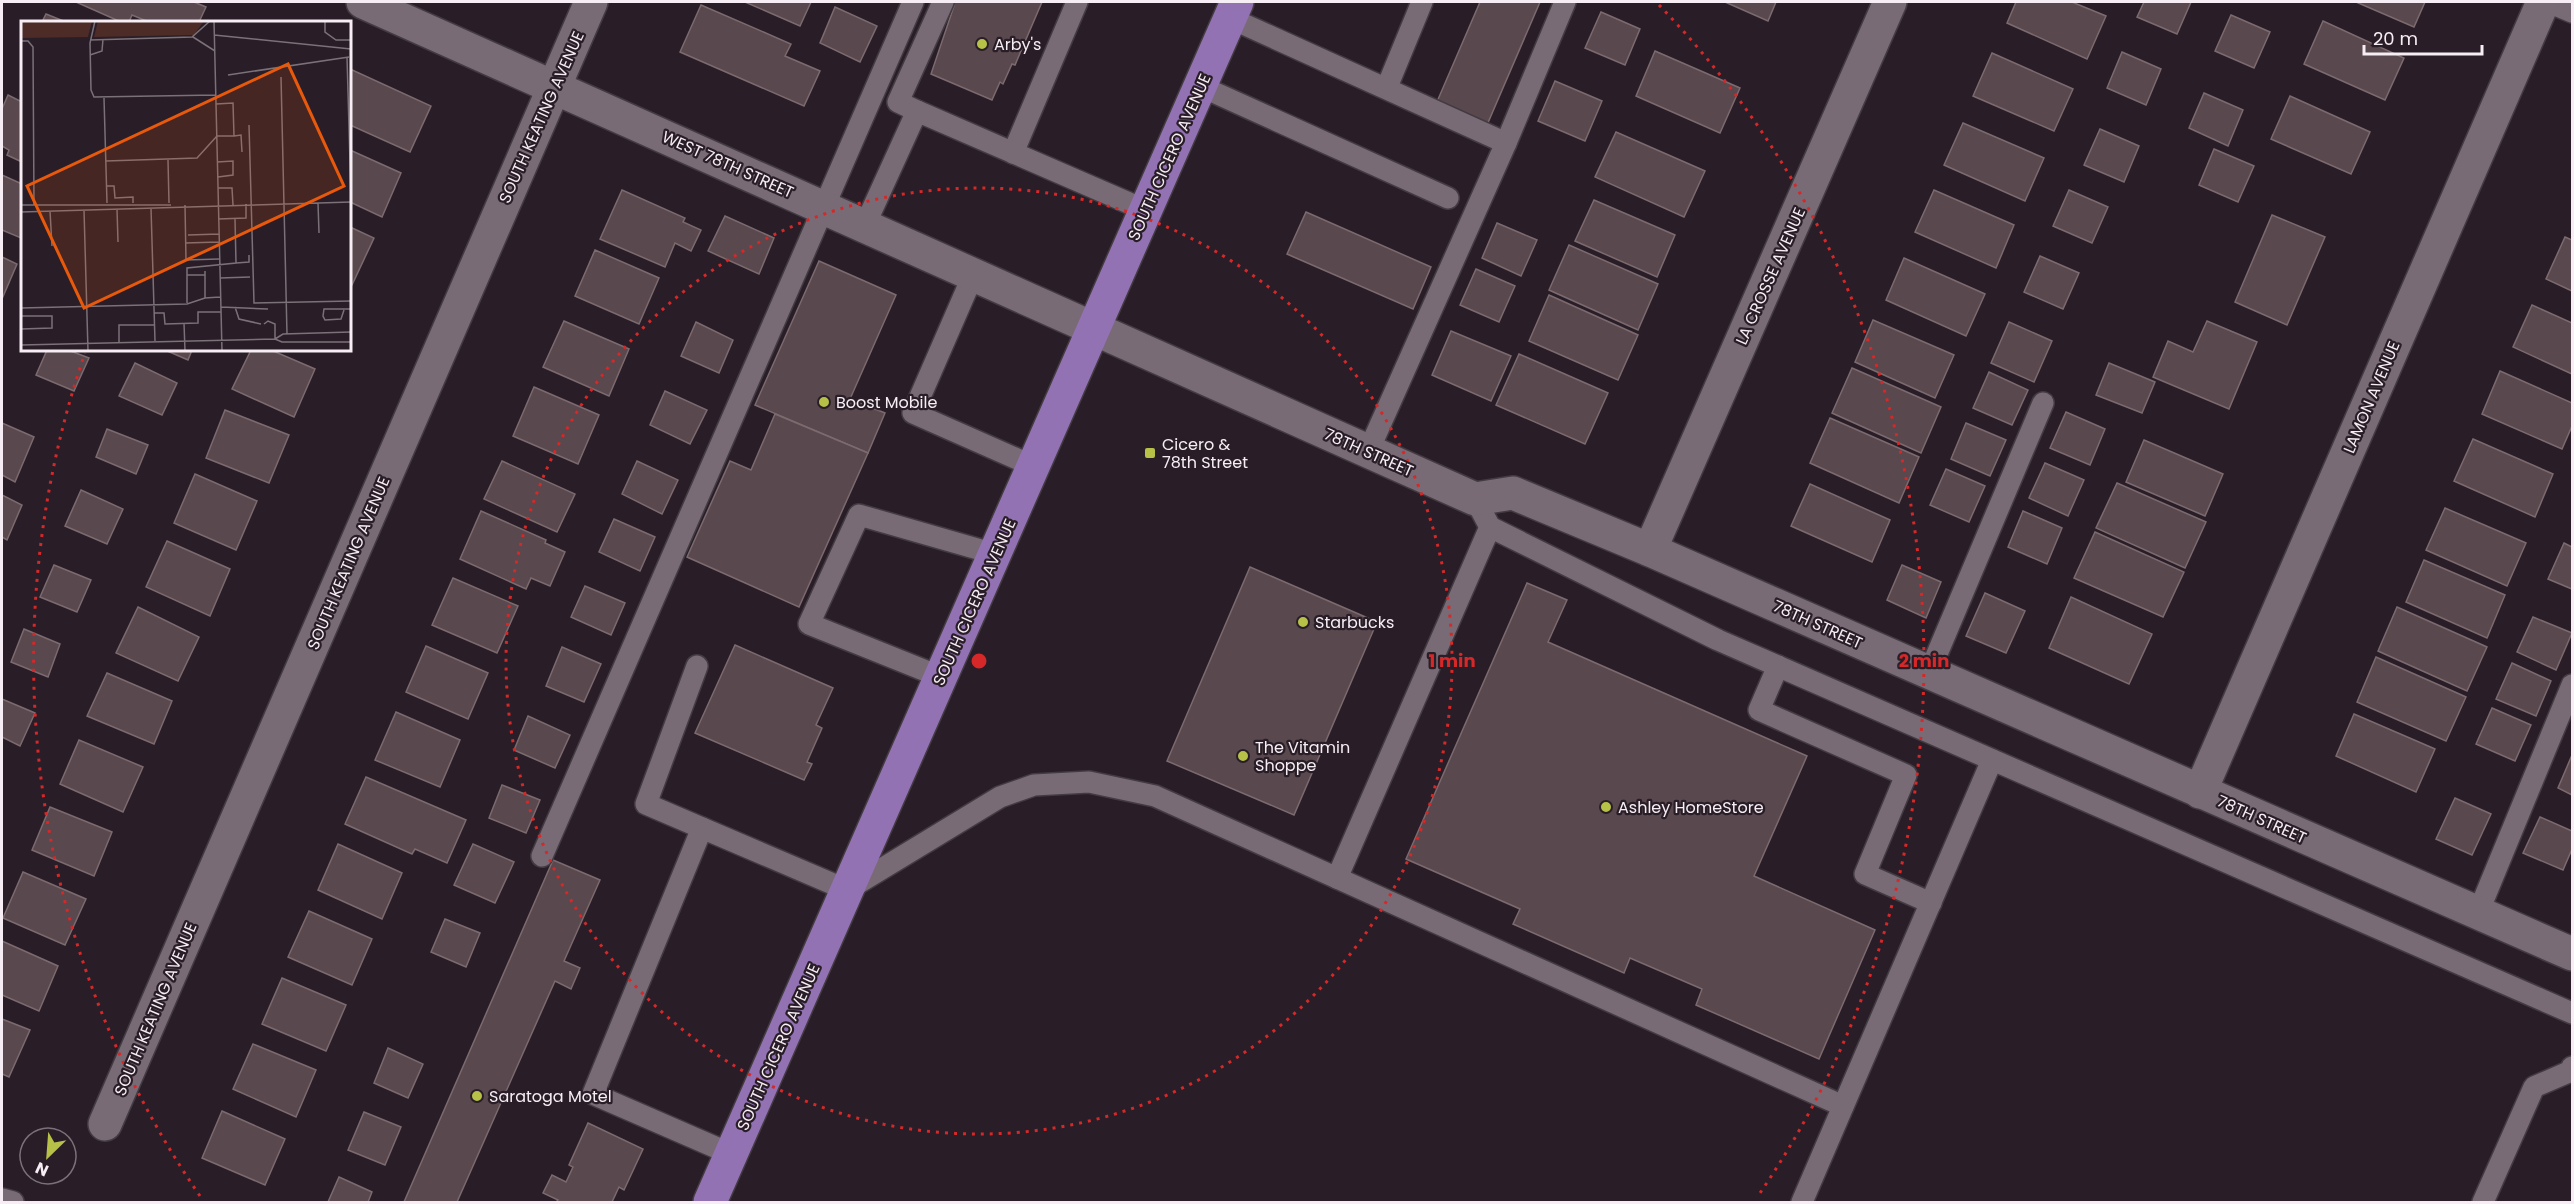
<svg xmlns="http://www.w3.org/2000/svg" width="2574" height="1204" viewBox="0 0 2574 1204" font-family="Poppins,sans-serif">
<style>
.building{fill:#59484d;stroke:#7c6a6f;stroke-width:1.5}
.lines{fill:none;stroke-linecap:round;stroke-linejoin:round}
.lane-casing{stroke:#433b42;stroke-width:24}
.street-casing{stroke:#433b42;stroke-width:36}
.primary-casing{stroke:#433b42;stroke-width:36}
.lane{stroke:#786b76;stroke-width:21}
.street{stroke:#786b76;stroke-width:33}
.primary{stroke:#9372b4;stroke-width:33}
.ring{fill:none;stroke:#d62828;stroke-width:3;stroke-dasharray:3 6}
.poi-dot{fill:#b7c148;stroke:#291e27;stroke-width:2}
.labels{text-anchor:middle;stroke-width:4.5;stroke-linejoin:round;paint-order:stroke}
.poi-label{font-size:16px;fill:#f6eef4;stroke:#291e27;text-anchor:start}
.street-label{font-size:16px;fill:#f6eef4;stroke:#291e27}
.inset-road{fill:none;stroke:#7b7179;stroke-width:1.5}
.view{fill:#e8590c;fill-opacity:0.15;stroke:#e8590c;stroke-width:3}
.inset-edge{fill:none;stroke:#f6eef4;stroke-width:3}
.centre{fill:#d62828;stroke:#291e27;stroke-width:3}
.ring-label{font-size:18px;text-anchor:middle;font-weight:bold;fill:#d62828;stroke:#291e27;stroke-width:4.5;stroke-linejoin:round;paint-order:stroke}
</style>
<rect width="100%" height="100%" fill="#291e27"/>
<!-- building -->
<g class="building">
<path d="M76,2H194L206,7L199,22H149L132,15L129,22H121Z"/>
<path d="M745,2H811L800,26Z"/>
<path d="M952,2H1042L1015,65L1012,64L1003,84L1000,82L992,100L931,74L954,6L951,5Z"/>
<path d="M1480,2H1540L1487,125L1436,104Z"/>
<path d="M1725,2H1776L1768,21Z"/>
<path d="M2016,2H2072L2106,16L2087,59L2007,23Z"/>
<path d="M2144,2H2191L2177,34L2137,17Z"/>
<path d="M2356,2H2425L2414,27Z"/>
<path d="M701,5L791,44L785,56L820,71L804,106L680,52Z"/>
<path d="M835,7L877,26L860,62L820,43Z"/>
<path d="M1601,12L1640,29L1625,65L1585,48Z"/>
<path d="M46,14L66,22H42Z"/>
<path d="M2231,15L2270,32L2254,68L2215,51Z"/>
<path d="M2323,21L2404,58L2385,100L2304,64Z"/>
<path d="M1655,51L1740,88L1720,133L1636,96Z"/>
<path d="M2122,52L2161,69L2146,105L2107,88Z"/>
<path d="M1992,53L2073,89L2054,131L1973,96Z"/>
<path d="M350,69L431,106L410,152L350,125Z"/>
<path d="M1555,81L1602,101L1585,141L1538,121Z"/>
<path d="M2204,93L2243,110L2228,146L2189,128Z"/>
<path d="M8,95L22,102V162L7,155L9,150L2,146V109Z"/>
<path d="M2290,96L2370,132L2351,174L2271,139Z"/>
<path d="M1963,123L2044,158L2025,201L1944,165Z"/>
<path d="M2100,129L2139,146L2124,182L2084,165Z"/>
<path d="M1616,132L1705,171L1684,217L1595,177Z"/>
<path d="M2214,149L2254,166L2238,202L2199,185Z"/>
<path d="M350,150L401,173L382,217L350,202Z"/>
<path d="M2,175L22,184L21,238L2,230Z"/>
<path d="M622,190L685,218L683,222L701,230L691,251L675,243L665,267L600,239Z"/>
<path d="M1934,190L2014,225L1996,268L1915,232Z"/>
<path d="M2069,190L2108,207L2092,243L2053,226Z"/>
<path d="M1594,200L1675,235L1657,277L1575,241Z"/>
<path d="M1306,212L1431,267L1413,309L1287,254Z"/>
<path d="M2272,215L2325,237L2287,325L2235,302Z"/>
<path d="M725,216L774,238L759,274L708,251Z"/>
<path d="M1497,223L1537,240L1521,276L1482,258Z"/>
<path d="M350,227L374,238L352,285L350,284Z"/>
<path d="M2565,237L2572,240V291L2546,279Z"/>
<path d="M1569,245L1658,284L1638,330L1549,290Z"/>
<path d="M595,250L659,278L639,324L575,296Z"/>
<path d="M2040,256L2079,273L2063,309L2024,292Z"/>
<path d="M2,257L17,264L2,299Z"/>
<path d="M1904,258L1985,294L1966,336L1886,300Z"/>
<path d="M819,261L896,295L850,399L885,413L868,453L755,405Z"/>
<path d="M1476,269L1515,286L1499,322L1460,305Z"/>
<path d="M1549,295L1638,335L1618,380L1529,341Z"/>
<path d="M2532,305L2572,323V374L2513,347Z"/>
<path d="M1873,320L1954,355L1935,398L1855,362Z"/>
<path d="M564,321L629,349L609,396L543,367Z"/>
<path d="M2207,321L2257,342L2229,409L2153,377L2168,341L2193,352Z"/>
<path d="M696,322L733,340L719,373L681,356Z"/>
<path d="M2009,322L2052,341L2034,382L1991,363Z"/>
<path d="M1451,331L1511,356L1491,401L1432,375Z"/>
<path d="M47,350H68L89,358L74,391L36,375Z"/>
<path d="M165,350H192L188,360Z"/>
<path d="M251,350H271L315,369L294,417L232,389Z"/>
<path d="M1519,354L1608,393L1585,444L1496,405Z"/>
<path d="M135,363L177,383L162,415L119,396Z"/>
<path d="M2109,363L2155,382L2142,413L2096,395Z"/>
<path d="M1852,368L1941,407L1921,453L1832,413Z"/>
<path d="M2500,371L2572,403V426L2562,449L2482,414Z"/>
<path d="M1989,372L2028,390L2012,425L1973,408Z"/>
<path d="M534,387L599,415L578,464L513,436Z"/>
<path d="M665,391L707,410L690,444L650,425Z"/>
<path d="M225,410L289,435L269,483L206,458Z"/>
<path d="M2066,412L2105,429L2090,465L2050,448Z"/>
<path d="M775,414L868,453L799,607L687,557L730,461L751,470Z"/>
<path d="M1830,418L1919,457L1899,503L1810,463Z"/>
<path d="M2,423L34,437L15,482L2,475Z"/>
<path d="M1966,423L2006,440L1990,476L1951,459Z"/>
<path d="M107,429L148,445L136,474L96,457Z"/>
<path d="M2473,439L2553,474L2535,517L2454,481Z"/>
<path d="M2144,440L2223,474L2205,516L2126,482Z"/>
<path d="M502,461L575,494L557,532L484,499Z"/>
<path d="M637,461L678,480L662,514L622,494Z"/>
<path d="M2045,463L2084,480L2068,516L2029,498Z"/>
<path d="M1946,469L1985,486L1969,522L1930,505Z"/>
<path d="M195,474L257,501L236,550L174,523Z"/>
<path d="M2117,483L2206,522L2185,568L2096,528Z"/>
<path d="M1810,484L1890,520L1872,562L1791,526Z"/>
<path d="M81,490L123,509L107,544L65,526Z"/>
<path d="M2,495L22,505L7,540L2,537Z"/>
<path d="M2445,508L2526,543L2507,586L2426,550Z"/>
<path d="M481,511L546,540L545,543L565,552L550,586L531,578L526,589L460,559Z"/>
<path d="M2023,511L2062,528L2047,564L2008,547Z"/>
<path d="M614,519L655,537L640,571L599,552Z"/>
<path d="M2095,532L2184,572L2163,617L2074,578Z"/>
<path d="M167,541L230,569L210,616L146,587Z"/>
<path d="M2564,543L2572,547V589L2548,579Z"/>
<path d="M2424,560L2505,595L2487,638L2406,602Z"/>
<path d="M54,565L91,580L77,612L40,597Z"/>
<path d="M1902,565L1941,582L1926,618L1887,600Z"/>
<path d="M1250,567L1377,622L1294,815L1167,761Z"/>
<path d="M453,578L518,606L497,653L432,625Z"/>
<path d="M1527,583L1567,600L1548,642L1807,756L1754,876L1875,930L1819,1059L1696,1005L1702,989L1630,958L1624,973L1513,924L1520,909L1406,859Z"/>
<path d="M585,586L625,603L611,635L571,617Z"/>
<path d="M1985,593L2025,611L2006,653L1966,636Z"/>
<path d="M2071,597L2152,634L2129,684L2049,648Z"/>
<path d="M138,607L199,637L178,681L116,653Z"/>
<path d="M2397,607L2487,647L2467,691L2378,651Z"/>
<path d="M2533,617L2572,633L2556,670L2517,652Z"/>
<path d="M24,629L60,644L48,677L11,662Z"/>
<path d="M735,645L833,688L816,725L822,728L807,762L812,764L804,780L695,733Z"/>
<path d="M426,646L488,673L468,719L406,692Z"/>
<path d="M562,647L601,664L584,702L546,686Z"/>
<path d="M2376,657L2466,697L2446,741L2357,702Z"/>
<path d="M2512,663L2551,681L2536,716L2496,699Z"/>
<path d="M107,673L172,701L154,744L87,716Z"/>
<path d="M2,699L35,713L20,746L2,737Z"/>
<path d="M2492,708L2531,725L2515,761L2476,744Z"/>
<path d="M396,712L460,740L440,787L375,760Z"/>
<path d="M2354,714L2435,749L2416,792L2336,756Z"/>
<path d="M528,716L570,735L555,768L514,750Z"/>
<path d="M79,740L143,767L123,812L60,784Z"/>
<path d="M2572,755V795L2558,788Z"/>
<path d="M366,777L466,820L447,863L415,849L412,854L345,824Z"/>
<path d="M502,785L540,800L526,833L489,818Z"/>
<path d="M2455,798L2491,814L2472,855L2436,839Z"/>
<path d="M50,807L112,832L94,876L32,850Z"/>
<path d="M2540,817L2572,831V849L2563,870L2523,853Z"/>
<path d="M338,844L402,873L382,919L318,890Z"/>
<path d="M473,844L514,862L495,903L454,885Z"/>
<path d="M553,860L600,880L564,961L580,968L571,989L555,981L457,1202H404Z"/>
<path d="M23,872L86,899L65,945L3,918Z"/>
<path d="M309,911L372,939L352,985L288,957Z"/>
<path d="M445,919L480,933L466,967L431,952Z"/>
<path d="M2,941L58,966L39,1011L2,995Z"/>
<path d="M282,978L346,1005L326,1051L262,1024Z"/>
<path d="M2,1019L30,1030L9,1077L2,1074Z"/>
<path d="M253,1044L316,1070L296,1117L233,1089Z"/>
<path d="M388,1048L423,1064L408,1098L374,1083Z"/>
<path d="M222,1111L285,1139L265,1185L202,1158Z"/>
<path d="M364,1112L401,1127L385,1165L348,1150Z"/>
<path d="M588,1123L643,1149L624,1190L619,1187L612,1202H556L558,1200L543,1193L552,1175L566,1182L573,1167L569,1165Z"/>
<path d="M339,1177L372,1192L368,1202H328Z"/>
</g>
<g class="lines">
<!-- lane casing -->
<g class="lane-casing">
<g id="lane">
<path d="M2548,2L2572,12"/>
<path d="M1230,18L1506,143"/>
<path d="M1200,86L1448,198"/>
<path d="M1387,87L1422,2"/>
<path d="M917,111L898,102L943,2"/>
<path d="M1013,153L1077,2"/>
<path d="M865,225L917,111L1145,210"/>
<path d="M974,273L913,413L1033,466"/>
<path d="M1368,452L1506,143L1565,2"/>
<path d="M1475,499L1490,527L1718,640L2572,1013"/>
<path d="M697,666L646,804L702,828"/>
<path d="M1778,666L1759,710L1906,775L1865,874L1931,903"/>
<path d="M1929,673L2043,403"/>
<path d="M941,677L809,624L859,515L995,554"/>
<path d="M542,856L913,2"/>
<path d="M1337,878L1490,527"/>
<path d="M2478,913L2572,685"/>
<path d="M731,1154L593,1094L702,828L847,890L1000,797L1034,785L1089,782L1155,796L1843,1106"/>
<path d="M2,1199L13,1202"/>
<path d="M1802,1202L1992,760"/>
<path d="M2483,1202L2534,1087L2571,1071L2572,1067"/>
</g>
</g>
<!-- street casing -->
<g class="street-casing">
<g id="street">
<path d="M363,2L1475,499L1513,493L1650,550L2572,954"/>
<path d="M1650,550L1890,2"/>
<path d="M2200,792L2543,2"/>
<path d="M105,1124L591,2"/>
</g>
</g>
<!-- primary casing -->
<g class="primary-casing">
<path id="primary" d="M710,1202L1237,2"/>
</g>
<!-- lane -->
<use href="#lane" class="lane"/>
<!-- street -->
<use href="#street" class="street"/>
<!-- primary -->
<use href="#primary" class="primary"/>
</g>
<!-- distance rings -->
<g class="ring">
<circle cx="979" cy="661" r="473"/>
<path d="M200 1196A945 945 0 0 1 85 353M1659 5A945 945 0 0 1 1758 1196"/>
</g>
<!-- markers -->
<g class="poi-dot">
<circle cx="982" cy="44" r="6"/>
<circle cx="824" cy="402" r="6"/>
<rect x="1144" y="447" width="12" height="12" rx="3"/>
<circle cx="1303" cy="622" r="6"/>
<circle cx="1243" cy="756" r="6"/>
<circle cx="1606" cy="807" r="6"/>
<circle cx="477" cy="1096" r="6"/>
</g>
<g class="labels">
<!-- poi labels -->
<g class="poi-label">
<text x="994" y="50">Arby's</text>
<text x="836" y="408">Boost Mobile</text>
<text x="1162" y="450">Cicero &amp;<tspan x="1162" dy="18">78th Street</tspan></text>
<text x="1315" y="628">Starbucks</text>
<text x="1255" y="753">The Vitamin<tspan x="1255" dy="18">Shoppe</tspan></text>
<text x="1618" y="813">Ashley HomeStore</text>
<text x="489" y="1102">Saratoga Motel</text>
</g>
<!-- street labels -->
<g class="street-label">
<text transform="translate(541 117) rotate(-66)" y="6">SOUTH KEATING AVENUE</text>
<text transform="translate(1169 157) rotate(-66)" y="6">SOUTH CICERO AVENUE</text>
<text transform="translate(728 164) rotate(24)" y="6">WEST 78TH STREET</text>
<text transform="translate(1770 276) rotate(-66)" y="6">LA CROSSE AVENUE</text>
<text transform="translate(2371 397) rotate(-67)" y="6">LAMON AVENUE</text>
<text transform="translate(1369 452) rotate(24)" y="6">78TH STREET</text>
<text transform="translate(348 563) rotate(-67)" y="6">SOUTH KEATING AVENUE</text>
<text transform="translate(974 602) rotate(-66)" y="6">SOUTH CICERO AVENUE</text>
<text transform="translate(1818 624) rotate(24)" y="6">78TH STREET</text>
<text transform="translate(2262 819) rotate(24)" y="6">78TH STREET</text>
<text transform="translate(155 1009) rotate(-67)" y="6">SOUTH KEATING AVENUE</text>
<text transform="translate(778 1047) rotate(-66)" y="6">SOUTH CICERO AVENUE</text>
</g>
</g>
<!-- overview -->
<g transform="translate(21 21)">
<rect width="330" height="330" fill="#291e27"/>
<path d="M0,0H71L67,16L0,17ZM77,0H183L173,14L73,16Z" fill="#4d2b27"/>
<path class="inset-road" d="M74,0L69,22L70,69L73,76L195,74M193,0L201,330M304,0V11L315,19H330M193,14L330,28M172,16L194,30M69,19L171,16L189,0M0,20H7L12,26L13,184M69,34L81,30L82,18M326,36L330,177M207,54L328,36M260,56L266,313M83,77L86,182M228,104L233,282L330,280M213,115L220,114L221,131M147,139L148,182M85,140L176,137L196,115H213L212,82L195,83M196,141L212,140V154L197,156M85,165H93L94,177L112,176V182M197,167H211L212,184M297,182L298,212M0,184H150M164,184L165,239L198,238M130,187L134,320M96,188L97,221M63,189L67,330M29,190L31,225M0,191L330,181M197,198L225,197V183M167,214L198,213M164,222L198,221M215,242L228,241V234M184,250V277L199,276M184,254H166V247L215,242L214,198M199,257L229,256M166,282V254M200,286L247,288M214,286L218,298L240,303M0,287L166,283L184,277M323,289L320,298L304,299L302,295L303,288H330M133,292H143L144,303L177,302V291H200M0,295H31V307L0,308M163,302L164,330M243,303L247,300L254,303V318M254,318L262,313L330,311M98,321V304H133M0,324L254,318L261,321H330"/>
<path class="view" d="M267,43L323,165L63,287L6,165Z"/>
<rect width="330" height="330" class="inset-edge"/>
</g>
<circle cx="979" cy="661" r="9" class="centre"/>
<g class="ring-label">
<text x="1452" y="667">1 min</text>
<text x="1924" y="667">2 min</text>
</g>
<!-- border -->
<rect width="2574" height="1204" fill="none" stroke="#f6eef4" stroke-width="6"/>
<!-- north arrow -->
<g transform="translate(48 1156) rotate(205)"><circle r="28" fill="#291e27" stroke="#7b7179" stroke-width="1.5"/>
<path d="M0-4.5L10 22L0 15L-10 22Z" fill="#b7c148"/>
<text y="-9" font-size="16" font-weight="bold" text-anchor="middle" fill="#f6eef4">N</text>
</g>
<!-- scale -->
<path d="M2364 45v9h118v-9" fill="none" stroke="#f6eef4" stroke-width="3"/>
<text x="2373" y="45" font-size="18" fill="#f6eef4" stroke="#291e27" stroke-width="4.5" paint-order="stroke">20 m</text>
</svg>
